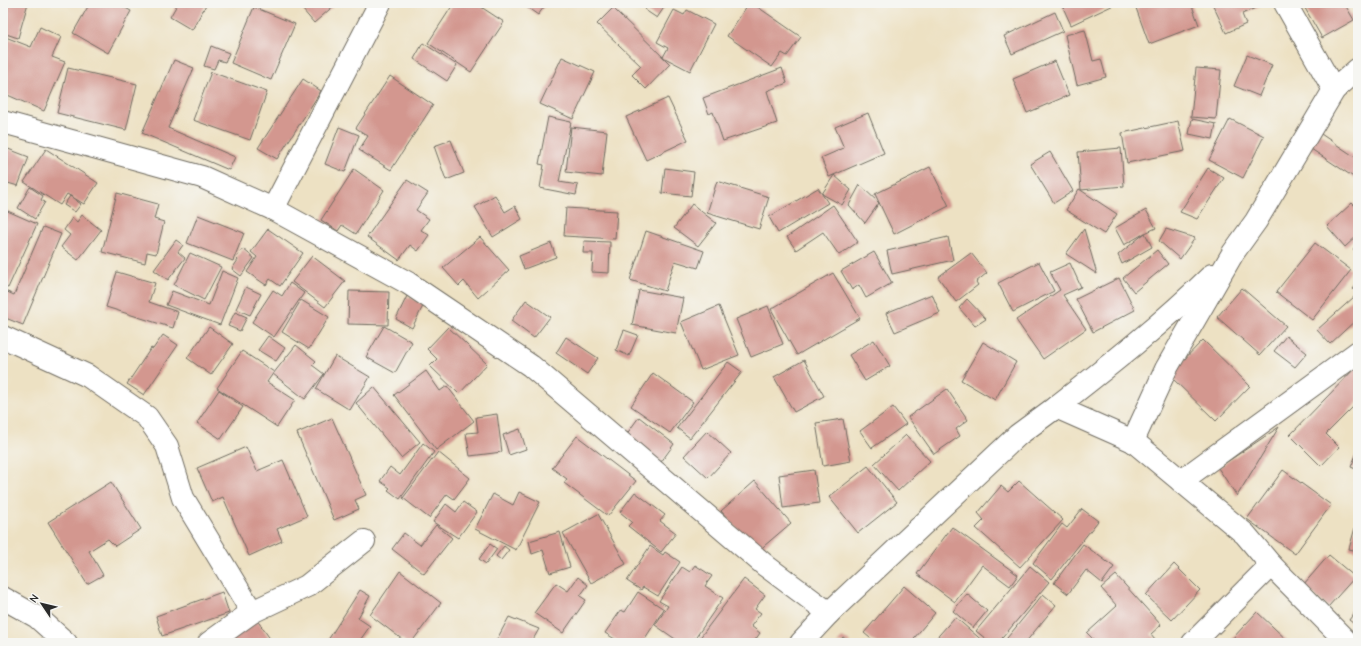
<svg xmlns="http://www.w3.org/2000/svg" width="1361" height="646" viewBox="0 0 1361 646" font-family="'Comic Neue',sans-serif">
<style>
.building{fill:#d3978f}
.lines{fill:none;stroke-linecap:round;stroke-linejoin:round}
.street-casing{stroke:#6f6b60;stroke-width:24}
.street{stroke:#fff;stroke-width:22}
</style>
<rect width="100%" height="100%" fill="#f6f6f2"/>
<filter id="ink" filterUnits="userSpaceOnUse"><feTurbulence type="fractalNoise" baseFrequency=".025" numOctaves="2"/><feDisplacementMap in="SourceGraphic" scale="8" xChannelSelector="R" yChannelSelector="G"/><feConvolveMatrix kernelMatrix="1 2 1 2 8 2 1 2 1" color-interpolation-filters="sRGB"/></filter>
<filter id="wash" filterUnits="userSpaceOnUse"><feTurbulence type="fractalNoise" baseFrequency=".012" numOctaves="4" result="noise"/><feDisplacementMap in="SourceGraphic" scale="16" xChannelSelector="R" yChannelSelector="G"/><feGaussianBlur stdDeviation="0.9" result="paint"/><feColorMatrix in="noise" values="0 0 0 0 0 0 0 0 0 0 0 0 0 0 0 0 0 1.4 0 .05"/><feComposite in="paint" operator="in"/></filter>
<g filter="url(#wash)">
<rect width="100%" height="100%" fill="#ede1c3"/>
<g id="blocks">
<!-- building -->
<g class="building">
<path d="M6,3H28L18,38L3,33V14Z"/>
<path d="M90,3H116L131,11L108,53L73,33Z"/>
<path d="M178,3H207L192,30L170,17Z"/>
<path d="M297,3H337L314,23Z"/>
<path d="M454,3H475L504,22L471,72L428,43Z"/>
<path d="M521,3H547L538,15Z"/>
<path d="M649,3H667L657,18L645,10Z"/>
<path d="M749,3H752L801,37L787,56L782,53L772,67L727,36Z"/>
<path d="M1061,3H1118L1071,25Z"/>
<path d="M1150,3H1191L1199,25L1149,44L1136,8Z"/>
<path d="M1212,3H1261L1262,5L1242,14L1246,24L1226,33Z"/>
<path d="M1302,3H1344L1354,20L1322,38Z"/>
<path d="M254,7L295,24L271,80L231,63Z"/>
<path d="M613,8L670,64L646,89L632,75L641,66L597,24Z"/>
<path d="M674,10L684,15L687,10L714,24L690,71L663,57L668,48L657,42Z"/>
<path d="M1055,12L1063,31L1012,54L1004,36Z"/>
<path d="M40,27L61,37L52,57L65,62L44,111L3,93V36L31,47Z"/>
<path d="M1085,30L1093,61L1101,59L1106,77L1077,85L1065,35Z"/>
<path d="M423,43L457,65L447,81L414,59Z"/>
<path d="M211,46L229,53L225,62L218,60L214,69L204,66Z"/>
<path d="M1247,55L1272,65L1259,96L1234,86Z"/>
<path d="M562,57L595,72L573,119L540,104Z"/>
<path d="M174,60L194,68L168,128L235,157L229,170L142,133Z"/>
<path d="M1055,61L1069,95L1027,113L1013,79Z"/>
<path d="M68,68L137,84L126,130L57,113Z"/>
<path d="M782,68L787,83L767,91L777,123L723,141L713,112L709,114L703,98Z"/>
<path d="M1196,68L1221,70L1216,119L1191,117Z"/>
<path d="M211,72L267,92L250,140L193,120Z"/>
<path d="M390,76L433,105L391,170L359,150L368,136L356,128Z"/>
<path d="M303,79L321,91L277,159L258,148Z"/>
<path d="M668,98L688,140L646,160L626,117Z"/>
<path d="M868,113L884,153L829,177L821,158L844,148L835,127Z"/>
<path d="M548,117L571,122L559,182L578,185L576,195L540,188L544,165L539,164Z"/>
<path d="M1192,119L1216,124L1213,139L1189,134Z"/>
<path d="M1230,119L1264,136L1243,178L1209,160Z"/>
<path d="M1178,121L1185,151L1127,163L1122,133Z"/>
<path d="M339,127L359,135L345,172L325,164Z"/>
<path d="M571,127L607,131L602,176L566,172Z"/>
<path d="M1315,130L1358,159V180L1305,145Z"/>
<path d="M451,140L464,173L446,180L434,146Z"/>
<path d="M3,147L29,157L18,186L8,183L3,195Z"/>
<path d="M1121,148L1124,186L1081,190L1078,152Z"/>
<path d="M46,149L98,183L84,204L67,194L60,205L24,182Z"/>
<path d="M1050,152L1073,191L1054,203L1030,164Z"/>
<path d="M930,167L949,206L894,234L875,194Z"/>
<path d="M665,168L694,172L691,196L662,193Z"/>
<path d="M1208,168L1224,178L1197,219L1180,212Z"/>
<path d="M354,169L384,190L356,234L342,225L338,231L321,220Z"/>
<path d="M834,175L851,190L842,205L822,194Z"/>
<path d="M407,180L428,193L416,210L429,219L421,230L429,235L418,251L410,245L399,260L367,237Z"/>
<path d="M717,181L769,197L759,229L707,213Z"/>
<path d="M860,185L879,203L865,223L849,205Z"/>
<path d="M30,187L43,196L41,200L45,202L35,219L18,208Z"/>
<path d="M818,188L828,203L778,233L769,217Z"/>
<path d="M1079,189L1117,214L1104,234L1066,210Z"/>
<path d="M117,193L158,204L154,219L164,222L156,254L147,252L145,263L102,252Z"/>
<path d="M495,195L505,212L515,206L522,219L493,237L475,207Z"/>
<path d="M70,196L81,204L75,212L64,205Z"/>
<path d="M1352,203L1358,209V235L1345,247L1327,226Z"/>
<path d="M692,204L716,223L698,246L674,228Z"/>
<path d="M833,205L858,242L839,255L823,232L796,250L787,237Z"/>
<path d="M566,208L617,211L615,239L564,236Z"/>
<path d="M3,209L37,224L8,288L3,286Z"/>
<path d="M1146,210L1156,228L1145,233L1152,247L1122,264L1118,255L1145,233L1124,245L1115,228Z"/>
<path d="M82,215L101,230L78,260L61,247L70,235L64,230L72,218L77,222Z"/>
<path d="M198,215L244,233L233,261L187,243Z"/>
<path d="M43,227L61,234L23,325L3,317V290L14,295Z"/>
<path d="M268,229L303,253L280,286L270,279L266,285L247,272L257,257L251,252Z"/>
<path d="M1084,229L1097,274L1066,254Z"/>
<path d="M1166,229L1195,238L1180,259L1159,241Z"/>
<path d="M646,231L704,251L698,268L675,261L665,291L630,280Z"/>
<path d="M480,237L509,270L478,298L464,281L459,286L443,268Z"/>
<path d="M948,237L953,260L892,274L887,251Z"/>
<path d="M176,240L183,245L178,252L185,258L168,280L154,270Z"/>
<path d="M584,241L610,242L609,273L592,272L593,253H583Z"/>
<path d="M551,243L556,257L524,269L519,256Z"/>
<path d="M1315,243L1351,270L1312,320L1276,292Z"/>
<path d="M1358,245V254L1353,249Z"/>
<path d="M243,249L254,258L241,276L232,269L238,260L236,258Z"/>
<path d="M1157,250L1168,264L1134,292L1123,278Z"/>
<path d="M874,252L892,283L866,298L859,285L852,290L841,271Z"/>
<path d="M190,253L221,267L204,300L174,285Z"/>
<path d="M971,253L987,273L976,282L978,285L956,302L938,277Z"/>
<path d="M312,256L345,281L325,307L292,282Z"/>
<path d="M1039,262L1054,291L1013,312L998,283Z"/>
<path d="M1070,263L1081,287L1063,295L1086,329L1043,359L1016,320L1060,290L1050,272Z"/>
<path d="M222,271L238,278L220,325L166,305L172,291L209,305Z"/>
<path d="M117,272L155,283L149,302L178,312L173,328L106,307Z"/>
<path d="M833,273L860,318L797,355L771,309Z"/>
<path d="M1119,278L1135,310L1093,332L1076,299Z"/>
<path d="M290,283L304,293L274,337L252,322L273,290L282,296Z"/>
<path d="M1358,283V294L1353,289Z"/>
<path d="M246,287L261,294L250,315L236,309Z"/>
<path d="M1242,288L1286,326L1260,355L1217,317Z"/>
<path d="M639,290L683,298L676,333L632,325Z"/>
<path d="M349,291L389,292L388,325L348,324Z"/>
<path d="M932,294L940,313L895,332L886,313Z"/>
<path d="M407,296L424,304L412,328L396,319Z"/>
<path d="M1354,297L1358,302V318L1330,344L1317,330Z"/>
<path d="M967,299L986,319L975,326L959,308Z"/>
<path d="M301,300L329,317L309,349L282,332Z"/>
<path d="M526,300L550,317L534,338L511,321Z"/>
<path d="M719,306L739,355L701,370L681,322Z"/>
<path d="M768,306L783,344L751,357L736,319Z"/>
<path d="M235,312L247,317L240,331L228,326Z"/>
<path d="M384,326L412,342L395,373L366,357Z"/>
<path d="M209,327L233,344L211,375L187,358Z"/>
<path d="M448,327L487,364L459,394L430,366L437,359L427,349Z"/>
<path d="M624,330L638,335L629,356L616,350Z"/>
<path d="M163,335L178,345L144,395L127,384L151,348L153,349Z"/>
<path d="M268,336L285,348L276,361L258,350Z"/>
<path d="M1286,336L1307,353L1295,367L1274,351Z"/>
<path d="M566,337L598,358L587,374L556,353Z"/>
<path d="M874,340L890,366L865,381L849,355Z"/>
<path d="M1203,340L1250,386L1216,421L1169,375Z"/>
<path d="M983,342L1016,362L995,400L961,380Z"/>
<path d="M296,345L316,361L312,365L324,374L305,399L273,374Z"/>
<path d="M242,351L274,372L267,382L295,400L277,427L217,388Z"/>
<path d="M335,356L370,377L350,410L316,389Z"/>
<path d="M804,360L824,396L794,412L774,377Z"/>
<path d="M728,362L742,372L690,438L677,428Z"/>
<path d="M1358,365V402L1326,434L1339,447L1321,466L1290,435Z"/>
<path d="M426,371L440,391L447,386L474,421L436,450L394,395Z"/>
<path d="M653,373L693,402L670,433L631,406Z"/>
<path d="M374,387L420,442L401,458L356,403Z"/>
<path d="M947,389L968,420L956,429L960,436L934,454L908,417Z"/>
<path d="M219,390L243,407L221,439L197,423Z"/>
<path d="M893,407L906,424L872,448L860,431Z"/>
<path d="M497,414L502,452L470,456L466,433L478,432L476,417Z"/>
<path d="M639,417L674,444L661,462L626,435Z"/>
<path d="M332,418L366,495L355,500L359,509L334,520L297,433Z"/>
<path d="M843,419L851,461L823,466L816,423Z"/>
<path d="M1279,427L1237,496L1218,468Z"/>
<path d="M520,429L526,449L509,455L503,435Z"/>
<path d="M707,431L731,453L708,478L684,456Z"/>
<path d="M906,435L930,461L898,491L874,464Z"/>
<path d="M577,436L636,481L608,516L564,483L567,479L552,468Z"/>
<path d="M423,443L434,452L400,499L388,490L390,488L380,481L390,467L400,475Z"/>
<path d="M246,447L257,471L283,460L307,516L277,529L282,541L249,556L223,497L212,502L197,468Z"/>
<path d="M1358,450V470L1351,467Z"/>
<path d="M438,452L470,478L454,499L447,494L429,518L403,498Z"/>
<path d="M868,466L897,502L858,533L829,497Z"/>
<path d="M814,470L819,503L783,508L779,475Z"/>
<path d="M1283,470L1331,505L1295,554L1247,519Z"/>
<path d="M755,481L791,523L757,552L721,511Z"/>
<path d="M1019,481L1063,520L1020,567L976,528L984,520L978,513L1001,486L1008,492Z"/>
<path d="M111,482L141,529L115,546L108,539L89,551L103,575L87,584L48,522Z"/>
<path d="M519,492L540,502L516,550L475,529L493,494L513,505Z"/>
<path d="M635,492L665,515L660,521L676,533L661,552L628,526L632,522L620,512Z"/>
<path d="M463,502L477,512L458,538L433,522L446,504L456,512Z"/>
<path d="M1082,509L1098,521L1052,579L1033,563L1062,524L1067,528Z"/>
<path d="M598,514L626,564L591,583L563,533Z"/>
<path d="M1358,517V551L1349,549Z"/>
<path d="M436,525L452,538L424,574L392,549L404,533L420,545Z"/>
<path d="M952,527L1018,575L1010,586L982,565L955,602L917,574Z"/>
<path d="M560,532L570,567L550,573L543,550L532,554L529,541Z"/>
<path d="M490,544L497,549L486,564L479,559Z"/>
<path d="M1083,544L1114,567L1102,583L1086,570L1068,594L1054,583Z"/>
<path d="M504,546L509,550L501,560L496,556Z"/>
<path d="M650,546L663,555L665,552L680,562L658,596L643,587L641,590L627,581Z"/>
<path d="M1329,555L1355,577L1328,607L1303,585Z"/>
<path d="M1174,564L1200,590L1172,620L1146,595Z"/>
<path d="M695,565L712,576L705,586L723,598L692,643H681L655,625L668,606L659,601L682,567L690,572Z"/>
<path d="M1030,566L1049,582L998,643H991L976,631Z"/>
<path d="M400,571L441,603L411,643H407L370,615Z"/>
<path d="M1116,575L1161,625L1151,634L1155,639L1150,643H1097L1087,633L1117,606L1101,588Z"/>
<path d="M578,577L588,585L580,596L586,600L563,633L534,613L556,583L568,591Z"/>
<path d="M744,579L765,595L755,609L761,613L751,626L760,633L753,643H696Z"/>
<path d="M904,586L935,613L910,643H876L864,633Z"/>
<path d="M360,590L370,596L358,618L370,626L358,643H331L328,640Z"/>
<path d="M222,592L229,613L162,636L156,616Z"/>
<path d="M638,592L664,609L642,643H617L618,641L605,633L621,610L625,612Z"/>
<path d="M967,594L987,611L973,628L953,611Z"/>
<path d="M1043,594L1056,605L1025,643H1003Z"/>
<path d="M1358,608V627L1349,620Z"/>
<path d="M1257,612L1290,643H1236L1232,639Z"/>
<path d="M509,617L539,629L531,643H495Z"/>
<path d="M955,617L985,643H932Z"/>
<path d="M257,620L273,643H224Z"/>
<path d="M843,637L851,643H837Z"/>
</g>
</g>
</g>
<g filter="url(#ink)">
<use href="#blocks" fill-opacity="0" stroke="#6f6b60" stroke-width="1"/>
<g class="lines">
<!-- street casing -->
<g class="street-casing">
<g id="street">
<path d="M1285,3L1334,90"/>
<path d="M3,122L202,177L273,209L408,283L531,366L766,566L829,613"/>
<path d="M273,209L380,3"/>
<path d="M3,337L88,376L147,417L167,446L183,498L252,612"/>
<path d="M1056,407C1110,365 1163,323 1212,275"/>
<path d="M1133,441L1245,534L1271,565L1348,643"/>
<path d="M1181,481L1358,352"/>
<path d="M3,598L37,617L66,643"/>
<path d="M209,643L252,612L307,586L364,541"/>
<path d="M801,643L829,613L1018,435L1056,407L1133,441L1166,369L1233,253L1256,221L1334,90L1358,69"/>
<path d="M1193,643L1271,565"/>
</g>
</g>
<!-- street -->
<use href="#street" class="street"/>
</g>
</g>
<!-- margin -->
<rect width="1361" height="646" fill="none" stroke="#f6f6f2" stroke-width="16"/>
<!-- north arrow -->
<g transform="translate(42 604) rotate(305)" stroke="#f6f6f2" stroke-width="3" paint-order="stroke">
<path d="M0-3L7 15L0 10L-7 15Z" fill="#2b2b2b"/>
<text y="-6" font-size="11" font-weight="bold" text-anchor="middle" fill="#2b2b2b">N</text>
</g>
</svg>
